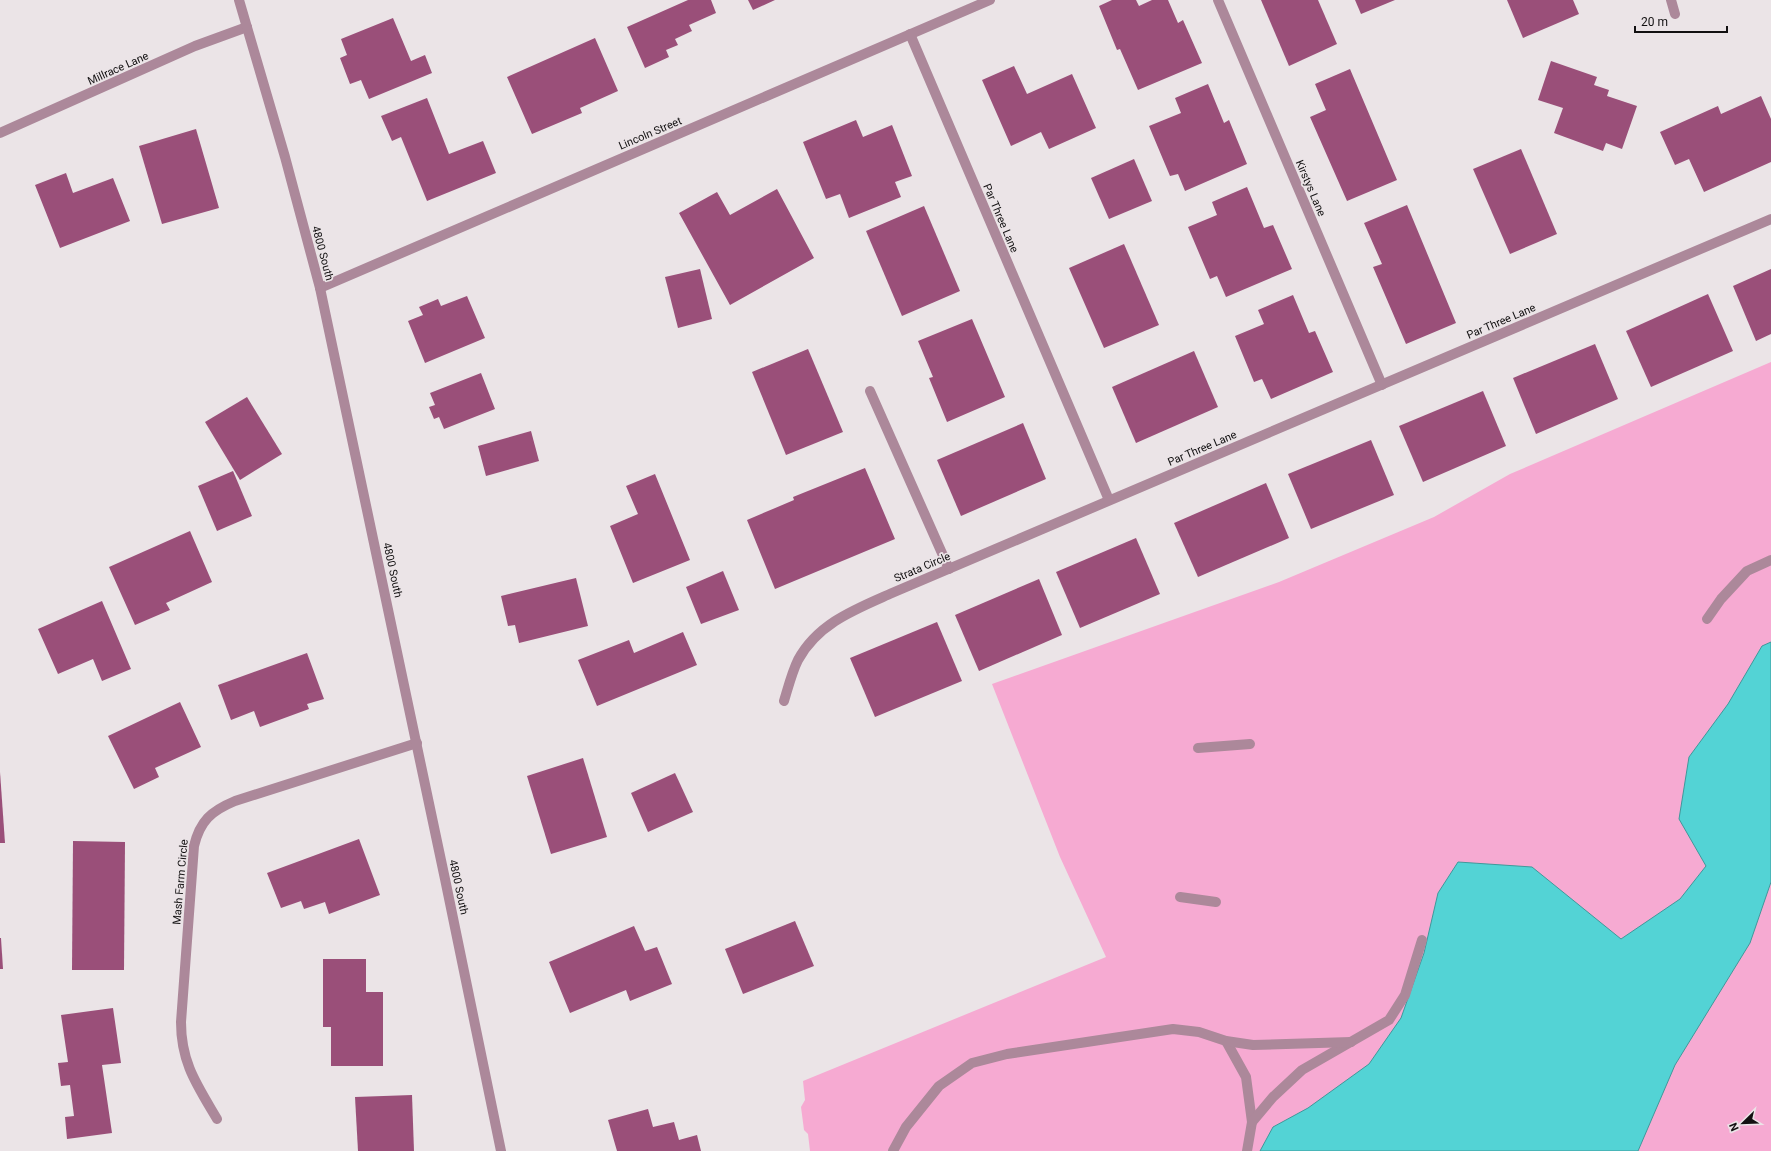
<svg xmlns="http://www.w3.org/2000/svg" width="1771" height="1151" viewBox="0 0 1771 1151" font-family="Roboto,sans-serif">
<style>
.green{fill:#f6aad2}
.water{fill:#53d3d5;stroke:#40989a}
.building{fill:#9a4f79}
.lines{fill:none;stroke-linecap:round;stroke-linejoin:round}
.service{stroke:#ac889a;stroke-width:10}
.minor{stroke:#ac889a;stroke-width:10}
.tertiary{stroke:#ac889a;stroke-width:10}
.labels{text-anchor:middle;stroke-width:3.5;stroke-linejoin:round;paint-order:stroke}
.street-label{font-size:11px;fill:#121011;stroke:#ebe4e7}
</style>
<rect width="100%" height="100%" fill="#ebe4e7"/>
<!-- green -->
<path class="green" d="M1771,362V1151H810L808,1134L804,1130L801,1107L805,1100L803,1081L1106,957L1060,857L992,684L1279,582L1434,517L1510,474Z"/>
<!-- water -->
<path class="water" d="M1771,642V882L1750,943L1675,1065L1638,1151H1260L1273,1127L1308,1108L1369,1064L1401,1018L1424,953L1438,893L1458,862L1532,867L1621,939L1680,899L1706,866L1679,819L1689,757L1728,704L1762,646Z"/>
<!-- building -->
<g class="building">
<path d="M688,0H711L716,13L689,25L692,31L675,39L678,45L666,50L669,57L645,68L627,27Z"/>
<path d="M748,0H775L753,10Z"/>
<path d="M1112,0H1136L1139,6L1152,0H1168L1178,23L1183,20L1202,63L1138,90L1120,49L1117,50L1099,6Z"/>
<path d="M1261,0H1318L1337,44L1289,66Z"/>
<path d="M1355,0H1395L1361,14Z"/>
<path d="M1507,0H1573L1579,14L1523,38Z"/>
<path d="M393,18L411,61L425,55L432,73L369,99L361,80L350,84L340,58L347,55L341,39Z"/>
<path d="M595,38L618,91L580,108L582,113L532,134L507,77Z"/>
<path d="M1551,61L1597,77L1594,85L1609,90L1607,96L1637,106L1622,149L1606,143L1603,151L1554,133L1563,108L1538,100Z"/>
<path d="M1014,66L1027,94L1072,74L1096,128L1049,149L1041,132L1011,146L982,80Z"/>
<path d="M1350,69L1397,180L1347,201L1310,117L1326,110L1315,84Z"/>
<path d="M1208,84L1224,123L1229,120L1247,164L1185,191L1178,174L1170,176L1149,126L1181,113L1175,98Z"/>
<path d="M1761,96L1771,119V162L1704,192L1689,159L1675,165L1660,132L1718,106L1721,114Z"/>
<path d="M427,98L449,154L483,141L496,173L427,201L401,137L392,141L381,116Z"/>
<path d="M856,120L863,137L892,125L912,176L895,182L901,197L849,218L840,194L826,199L803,142Z"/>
<path d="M196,129L219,208L162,224L139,146Z"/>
<path d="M1521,149L1557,234L1510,254L1473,169Z"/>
<path d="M1134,159L1152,201L1109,219L1091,178Z"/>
<path d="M66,173L73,193L113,178L130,221L60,248L35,185Z"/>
<path d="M1247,187L1264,228L1273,225L1292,269L1226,297L1217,276L1210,279L1188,227L1217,215L1212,202Z"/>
<path d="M777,189L814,258L730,305L679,213L717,192L730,215Z"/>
<path d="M1407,205L1456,323L1406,344L1373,267L1382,264L1364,223Z"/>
<path d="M924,206L960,291L902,316L866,231Z"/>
<path d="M1124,244L1159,325L1104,348L1069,268Z"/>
<path d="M700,269L712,319L678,328L665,277Z"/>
<path d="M1771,269V334L1756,341L1733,286Z"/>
<path d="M1708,294L1733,351L1651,387L1626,331Z"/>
<path d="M1293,295L1309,333L1315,331L1333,372L1271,399L1262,379L1254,382L1235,336L1264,324L1258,310Z"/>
<path d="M467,296L485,338L425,363L408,321L423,315L419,307L438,299L441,306Z"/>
<path d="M972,319L1005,397L947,422L929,378L933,377L918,341Z"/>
<path d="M1595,344L1618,399L1536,434L1513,378Z"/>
<path d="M808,349L843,432L786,455L752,372Z"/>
<path d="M1194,351L1218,407L1136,443L1112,387Z"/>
<path d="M481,373L495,409L444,429L439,417L434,419L429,407L435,405L430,393Z"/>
<path d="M1483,391L1506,446L1423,482L1399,426Z"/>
<path d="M247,397L282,454L240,480L205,422Z"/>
<path d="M1023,423L1046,479L961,516L937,460Z"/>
<path d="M531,431L539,461L486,476L478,446Z"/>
<path d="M1371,440L1394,495L1311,529L1288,474Z"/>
<path d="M865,468L895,539L775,589L747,520L794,500L793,497Z"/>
<path d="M233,471L252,516L217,531L198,486Z"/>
<path d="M655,474L690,560L633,583L610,526L638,514L626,486Z"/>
<path d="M1266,483L1289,538L1198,577L1174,523Z"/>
<path d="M190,531L212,582L166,603L170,610L135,625L109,567Z"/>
<path d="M1136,538L1160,594L1080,628L1056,572Z"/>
<path d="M723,571L739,610L701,624L686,587Z"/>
<path d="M576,578L588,626L519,643L515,625L508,626L501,596Z"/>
<path d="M1039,579L1062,635L979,671L955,615Z"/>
<path d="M102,601L131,669L102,681L93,659L58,674L38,629Z"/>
<path d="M937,622L962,681L875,717L850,658Z"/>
<path d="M683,632L697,665L597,706L578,660L629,640L634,653Z"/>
<path d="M307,653L324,699L307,704L309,709L260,727L254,711L231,720L218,685Z"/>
<path d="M180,702L201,747L155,768L159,777L134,789L108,736Z"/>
<path d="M583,758L607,837L551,854L527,776Z"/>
<path d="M0,772L5,843H0Z"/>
<path d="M675,773L693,812L648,832L631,793Z"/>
<path d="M359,839L380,895L329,914L325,902L304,909L301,901L281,908L267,873Z"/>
<path d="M73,841L125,842L124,970H72Z"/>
<path d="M795,921L814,966L743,994L725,949Z"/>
<path d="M634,926L645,951L657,947L672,984L630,1001L626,990L570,1013L549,962Z"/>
<path d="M0,938H1L3,969H0Z"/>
<path d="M323,959H366V992H383V1066H331V1027H323Z"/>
<path d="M113,1008L121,1063L102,1065L112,1133L67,1139L65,1117L74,1116L70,1085L61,1086L58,1063L68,1062L61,1015Z"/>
<path d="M412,1095L414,1151H358L355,1097Z"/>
<path d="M648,1109L653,1127L674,1122L679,1140L697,1135L701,1151H617L608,1120Z"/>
</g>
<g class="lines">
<!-- service -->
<g class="service">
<path d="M870,391L949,569"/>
<path d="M1707,619L1721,599L1747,571L1771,560"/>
<path d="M1198,748L1250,744"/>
<path d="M1180,897L1216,902"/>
<path d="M1226,1041L1246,1077L1252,1122L1247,1151"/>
<path d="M1252,1122L1273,1097L1302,1070L1389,1020L1405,995L1422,940"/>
<path d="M893,1151L906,1127L939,1086L972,1063L1007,1054L1173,1029L1199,1032L1226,1041L1253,1045L1351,1042"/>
</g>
<!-- minor -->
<g class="minor">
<path d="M1218,0L1382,385"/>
<path d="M1671,0L1675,14"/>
<path d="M910,34L1109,500"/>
<path d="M0,133L195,46L247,27"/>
<path d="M320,288L990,0"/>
<path d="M784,701C788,688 792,672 798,660C818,623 856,609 892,593L1771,219"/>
<path d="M217,1119C197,1085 181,1063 181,1022L194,846C200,821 211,811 235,801L417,743"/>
</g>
<!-- tertiary -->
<path class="tertiary" d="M239,0L285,157L320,288L445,879L501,1151"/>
</g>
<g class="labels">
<!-- street labels -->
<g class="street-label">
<text transform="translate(118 68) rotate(-24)" y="4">Millrace Lane</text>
<text transform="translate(650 133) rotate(-23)" y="4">Lincoln Street</text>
<text transform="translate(1311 188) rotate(67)" y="4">Kirstys Lane</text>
<text transform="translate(1001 218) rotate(67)" y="4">Par Three Lane</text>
<text transform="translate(323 253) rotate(75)" y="4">4800 South</text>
<text transform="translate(1501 321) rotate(-23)" y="4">Par Three Lane</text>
<text transform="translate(1202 448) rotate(-23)" y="4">Par Three Lane</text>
<text transform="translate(922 567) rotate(-23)" y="4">Strata Circle</text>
<text transform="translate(393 570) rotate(78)" y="4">4800 South</text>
<text transform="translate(180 882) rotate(-85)" y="4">Mash Farm Circle</text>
<text transform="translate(459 887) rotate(78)" y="4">4800 South</text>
</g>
</g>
<!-- north arrow -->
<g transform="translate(1743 1123) rotate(247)" stroke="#ebe4e7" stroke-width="3" paint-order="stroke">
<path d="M0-3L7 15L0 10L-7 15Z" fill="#121011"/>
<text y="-6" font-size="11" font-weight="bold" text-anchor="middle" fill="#121011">N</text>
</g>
<!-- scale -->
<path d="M1635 26v6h92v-6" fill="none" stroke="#121011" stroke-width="2"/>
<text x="1641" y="26" font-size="12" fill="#121011" stroke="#ebe4e7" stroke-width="3" paint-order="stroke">20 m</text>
</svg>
